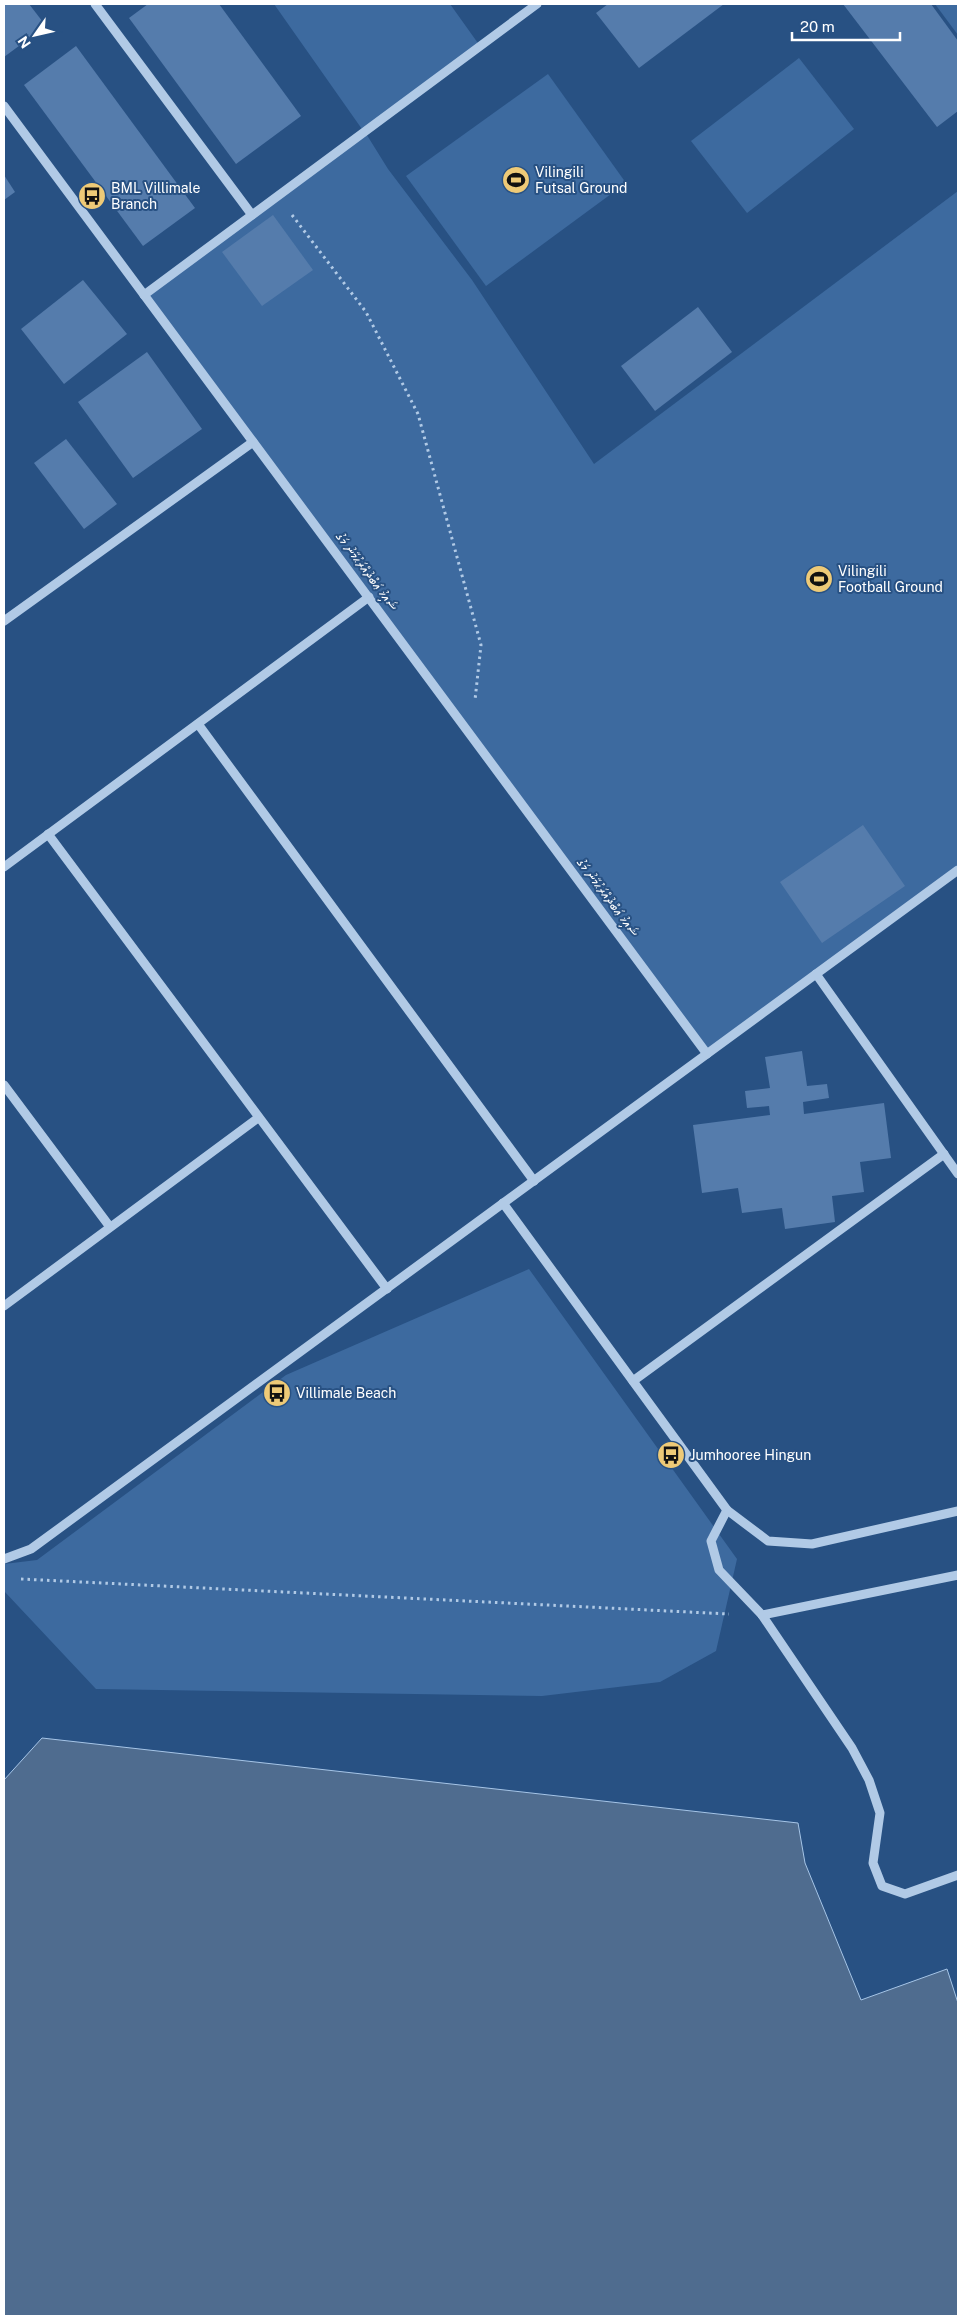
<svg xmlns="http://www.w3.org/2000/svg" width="962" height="2320" viewBox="0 0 962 2320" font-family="'Public Sans','Noto Sans Thaana',sans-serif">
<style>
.green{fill:#3d6a9f}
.water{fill:#4f6c8f;stroke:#a6c5e7}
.building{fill:#557cac}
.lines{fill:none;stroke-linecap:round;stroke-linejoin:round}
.path{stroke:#b1cae6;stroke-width:3;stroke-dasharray:2.5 4;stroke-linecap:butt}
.minor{stroke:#b1cae6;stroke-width:9}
.labels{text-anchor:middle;stroke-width:4;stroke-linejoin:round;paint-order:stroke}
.poi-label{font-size:14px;fill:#fff;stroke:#285183;text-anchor:start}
.street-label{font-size:14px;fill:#fff;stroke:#285183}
</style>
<rect width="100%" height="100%" fill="#285183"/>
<!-- green -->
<g class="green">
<path d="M274,4H450L480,46L365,132L388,169L472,280L594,464L958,191V870L707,1054L144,295L364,132Z"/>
<path d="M935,4H958V35Z"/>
<path d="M799,58L854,129L747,213L691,141Z"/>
<path d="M548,74L626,183L486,286L406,176Z"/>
<path d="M529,1269L737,1559L716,1651L660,1682L542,1696L96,1689L4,1591V1564L37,1560L286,1375Z"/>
</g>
<!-- water -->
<path class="water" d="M42,1738L798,1823L805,1863L861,2000L947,1969L958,2003V2316H4V1780Z"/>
<!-- building -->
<g class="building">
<path d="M4,4H29L46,26L4,57Z"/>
<path d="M148,4H219L301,116L236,164L129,18Z"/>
<path d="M608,4H724L639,68L596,13Z"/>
<path d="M843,4H931L958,41V111L937,127Z"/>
<path d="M76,46L195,208L143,246L24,85Z"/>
<path d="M4,175L15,192L4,200Z"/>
<path d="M273,215L313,270L262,306L222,252Z"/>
<path d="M83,280L127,334L64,384L21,329Z"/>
<path d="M698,307L732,352L655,411L621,366Z"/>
<path d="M147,352L202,429L133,478L78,402Z"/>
<path d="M66,439L117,504L84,529L34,463Z"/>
<path d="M863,825L905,886L822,943L780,882Z"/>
<path d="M802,1051L807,1086L827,1084L829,1098L803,1102L804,1114L884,1103L891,1158L860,1162L864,1192L832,1196L835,1222L785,1229L782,1208L742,1213L738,1188L702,1193L693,1125L770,1115L769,1106L747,1108L745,1091L770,1088L765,1057Z"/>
</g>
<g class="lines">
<!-- path -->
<g class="path">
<path d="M292,215L366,312L418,414L481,645L475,700"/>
<path d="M21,1579L729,1614"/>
</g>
<!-- minor -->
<g class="minor">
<path d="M95,4L252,215"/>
<path d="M4,106L707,1054"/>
<path d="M144,295L537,4"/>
<path d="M4,621L253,442"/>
<path d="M198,724L534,1181"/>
<path d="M48,834L387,1289"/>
<path d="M4,867L369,597"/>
<path d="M816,974L958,1174"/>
<path d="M4,1085L110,1227"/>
<path d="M503,1203L727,1510L768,1541L812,1544L958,1511"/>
<path d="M4,1306L258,1118"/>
<path d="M633,1381L944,1154"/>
<path d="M727,1510L711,1541L719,1570L762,1615L852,1748L869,1780L880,1813L873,1863L882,1886L905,1894L958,1875"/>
<path d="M4,1559L31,1549L958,870"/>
<path d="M762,1615L958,1575"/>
</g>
</g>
<!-- icons -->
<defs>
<g id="stadium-disc" transform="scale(1.4375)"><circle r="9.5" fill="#eeca77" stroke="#285183"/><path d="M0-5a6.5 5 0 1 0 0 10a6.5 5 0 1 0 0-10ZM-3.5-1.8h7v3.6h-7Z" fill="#111"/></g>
<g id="bus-disc" transform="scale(1.4375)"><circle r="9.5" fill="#eeca77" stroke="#285183"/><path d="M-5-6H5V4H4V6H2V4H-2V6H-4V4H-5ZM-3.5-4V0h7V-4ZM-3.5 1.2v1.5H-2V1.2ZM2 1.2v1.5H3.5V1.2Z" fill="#111"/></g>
</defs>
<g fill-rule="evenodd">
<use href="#stadium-disc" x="516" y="180"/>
<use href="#bus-disc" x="92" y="196"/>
<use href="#stadium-disc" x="819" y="579"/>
<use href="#bus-disc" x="277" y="1393"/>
<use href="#bus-disc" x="671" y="1455"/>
</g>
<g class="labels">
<!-- poi labels -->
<g class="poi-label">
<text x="535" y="177">Vilingili<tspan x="535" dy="16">Futsal Ground</tspan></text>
<text x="111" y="193">BML Villimale<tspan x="111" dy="16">Branch</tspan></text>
<text x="838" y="576">Vilingili<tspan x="838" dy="16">Football Ground</tspan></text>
<text x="296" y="1398">Villimale Beach</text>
<text x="690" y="1460">Jumhooree Hingun</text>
</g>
<!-- street labels -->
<g class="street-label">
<text transform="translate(367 571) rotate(53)" y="5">ޝައިިޚު ޢަބްދުއްރަޙުމާނު މަގު</text>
<text transform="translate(608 897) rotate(53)" y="5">ޝައިިޚު ޢަބްދުއްރަޙުމާނު މަގު</text>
</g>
</g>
<!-- border -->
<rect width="962" height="2320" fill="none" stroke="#ffffff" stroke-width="10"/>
<!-- north arrow -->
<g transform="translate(35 35) rotate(236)" stroke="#285183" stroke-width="4" paint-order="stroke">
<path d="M0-4L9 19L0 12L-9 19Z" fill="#ffffff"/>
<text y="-8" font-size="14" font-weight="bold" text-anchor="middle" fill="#ffffff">N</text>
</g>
<!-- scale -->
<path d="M792 32v8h108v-8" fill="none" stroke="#ffffff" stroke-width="2.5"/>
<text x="800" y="32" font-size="15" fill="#ffffff" stroke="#285183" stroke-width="4" paint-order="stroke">20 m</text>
</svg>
